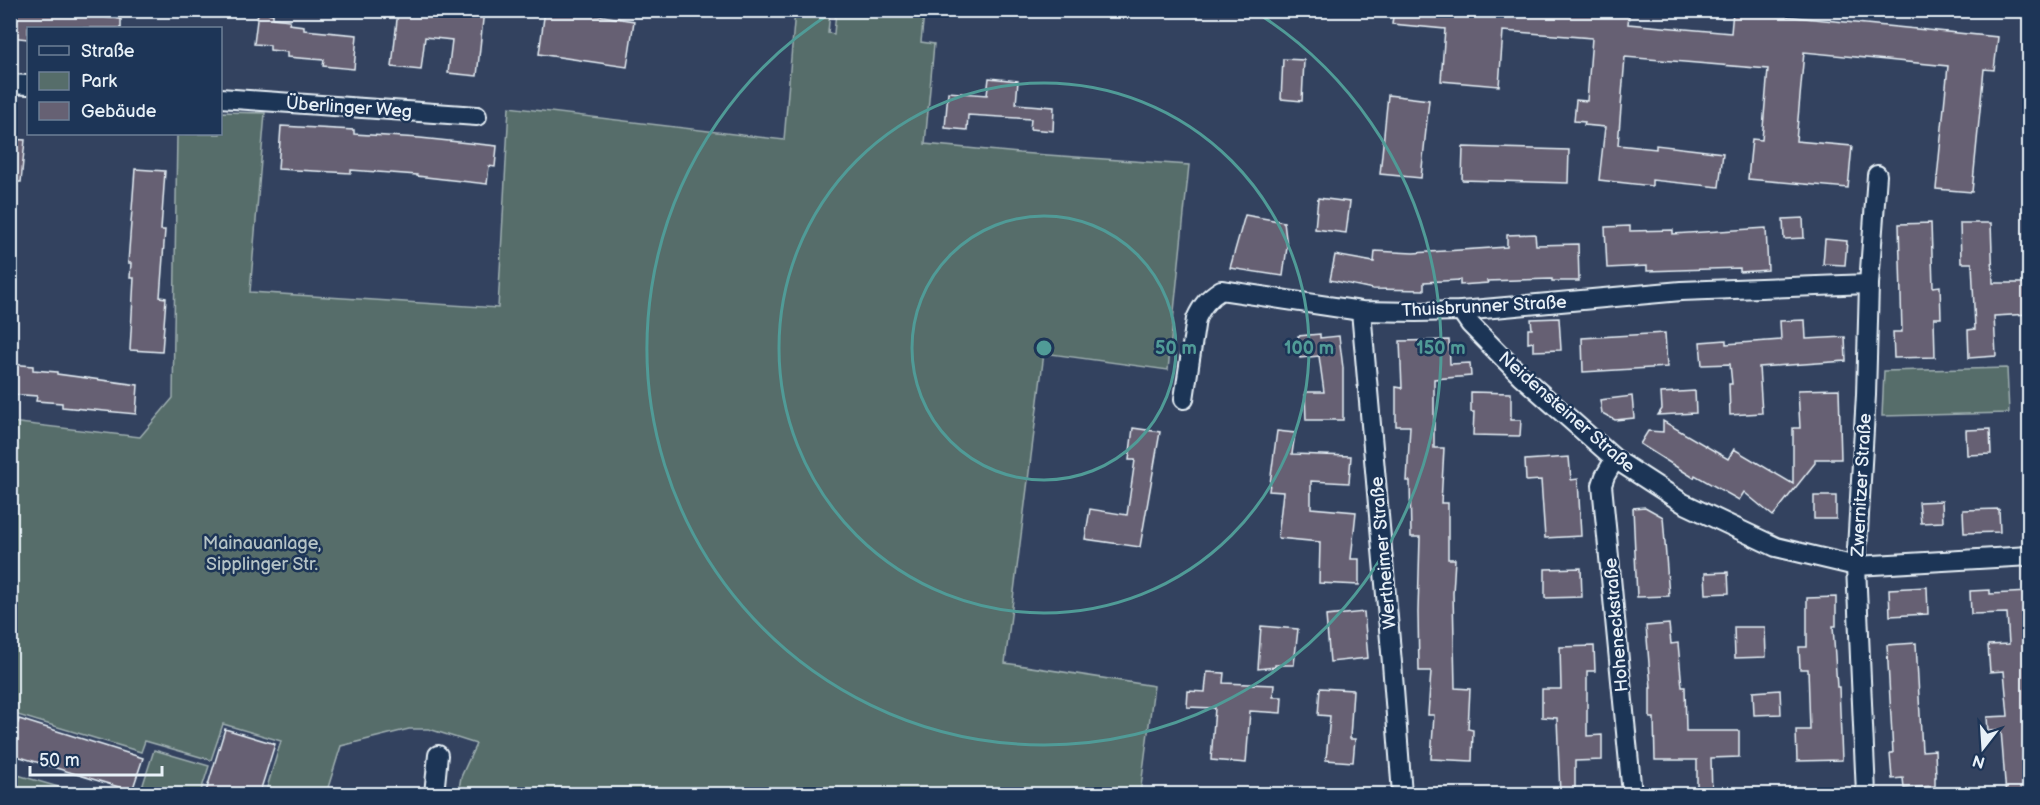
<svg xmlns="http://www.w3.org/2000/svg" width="2040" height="805" viewBox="0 0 2040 805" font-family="'Balsamiq Sans',sans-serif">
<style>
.green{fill:#566d6a;stroke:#9fafb1;stroke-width:1.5}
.building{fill:#666173;stroke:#e8f1f8;stroke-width:1.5}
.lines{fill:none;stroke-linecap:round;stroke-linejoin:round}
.minor-casing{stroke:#e8f1f8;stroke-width:22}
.minor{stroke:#1d3557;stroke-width:18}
.ring{fill:none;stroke:#509b97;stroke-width:3}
.labels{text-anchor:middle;stroke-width:5;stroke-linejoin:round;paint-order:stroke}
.street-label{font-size:18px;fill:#e8f1f8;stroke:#1d3557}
.park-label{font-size:18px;fill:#b5c3c6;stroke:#1d3557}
.centre{fill:#509b97;stroke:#1d3557;stroke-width:3}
.ring-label{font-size:18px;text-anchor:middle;font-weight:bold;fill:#509b97;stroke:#1d3557;stroke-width:5;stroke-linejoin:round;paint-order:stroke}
</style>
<rect width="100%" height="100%" fill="#33425f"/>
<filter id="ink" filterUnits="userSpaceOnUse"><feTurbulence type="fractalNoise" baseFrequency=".0167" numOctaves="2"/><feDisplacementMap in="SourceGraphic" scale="12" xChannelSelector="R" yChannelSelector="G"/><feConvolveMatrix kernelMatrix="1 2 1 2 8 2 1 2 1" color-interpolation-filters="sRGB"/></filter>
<g filter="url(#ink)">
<!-- green -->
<g class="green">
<path d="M898,10L924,13L921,42L934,44L925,144L1019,153L1189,165L1168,370L1044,353L1005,663L1154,686L1140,794H458L461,777L476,744L429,729H409L341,746L326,794H265L281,741L223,724L211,760L145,741L141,752L11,713V422L140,437L173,398L177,134H220L221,112L265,113L250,292L498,308L509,107L784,140L795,11H830L828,33L834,34L836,11Z"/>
<path d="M2007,368L2009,413L1882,416L1884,371Z"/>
<path d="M154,750L209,766L200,794H140Z"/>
<path d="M10,773H11L82,794H11Z"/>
</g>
<!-- building -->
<g class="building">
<path d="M10,10H93V16L121,19V28H28V39L10,37Z"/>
<path d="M398,10H428L454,13V10H484L477,76L448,73L452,40L425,37L421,70L392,67Z"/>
<path d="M545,10H564L634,21L627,67L539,54Z"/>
<path d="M1394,10H1604V13L1629,15L1628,24L1731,33L1733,11L1998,37L1994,70L1984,69L1972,192L1936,189L1948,66L1804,52L1796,141L1852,146L1848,188L1748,179L1752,139L1762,140L1768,69L1625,57L1618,145L1656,149V145L1723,153L1719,187L1652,180V186L1599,180L1605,127L1584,125L1585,122L1574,121L1576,100L1587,101L1592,38L1503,31L1499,86L1441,81L1445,29L1392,24Z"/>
<path d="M258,12L273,14V18L290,20L289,24L304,26V30L357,35L354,69L323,66L324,60L287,57V52L270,50V45L254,44Z"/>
<path d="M1283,59L1304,60L1302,101L1281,99Z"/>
<path d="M989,78L1018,81L1016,104L1054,107L1053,131L1030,129L1031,119L968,115L967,130L945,128L948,92L987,95Z"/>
<path d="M1388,95L1429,100L1421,178L1380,174Z"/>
<path d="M281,126L354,130V134L420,138L497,146L495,167L489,166L487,184L417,176V175L351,170V173L278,169Z"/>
<path d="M10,139L25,140L21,182H10Z"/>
<path d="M1463,147L1569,150L1568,183L1462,180Z"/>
<path d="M135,169L165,171L161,230H165L160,297L166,298L162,352L130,350L134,278H130L131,263H128Z"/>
<path d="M1318,198L1350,202L1346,233L1315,229Z"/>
<path d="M1245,215L1284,222L1287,247L1283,276L1230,268Z"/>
<path d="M1803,218L1804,238L1784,239L1783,219Z"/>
<path d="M1931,223L1933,287L1940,286L1941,318H1934L1935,357L1894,358L1893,332H1902L1899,224Z"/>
<path d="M1960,223H1991L1993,283H2030V314L1994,316L1996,356L1969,358L1968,330L1975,329L1972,263H1961Z"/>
<path d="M1630,226V231L1673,230V234L1766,228L1768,270L1740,272V268L1647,271V266L1607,268L1605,227Z"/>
<path d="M1535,234L1536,245L1578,244L1579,281H1552V279L1487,281L1488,283L1460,285V280L1424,282V290L1373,289L1330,280L1335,255L1374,262L1375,251L1413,253L1507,247V235Z"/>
<path d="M1825,239L1847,241L1845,265L1823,264Z"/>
<path d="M1559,318L1561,350L1533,351V342L1528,343V329H1532L1531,319Z"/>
<path d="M1805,320L1806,339L1845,337L1846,361L1759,367L1762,413L1730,415L1729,384H1732L1730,364L1702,365L1700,342L1726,340V344L1781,340L1780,321Z"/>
<path d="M1665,333L1667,367L1583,372L1582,338Z"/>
<path d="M1320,334V338L1339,336L1343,368V420H1306L1305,392H1324L1319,356L1300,358L1298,336Z"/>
<path d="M1449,340L1450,364L1470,363L1471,376L1434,379V448H1444L1441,503H1448V559H1455L1453,593L1455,688L1470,689L1468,729L1473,730L1472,761L1431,759L1434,715H1428L1431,671H1419L1418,612L1420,537H1411L1410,481H1407L1410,426H1396V387L1402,388L1400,341Z"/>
<path d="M10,364L33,366V370L57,372V374L138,385L136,414L62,407V403L36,401L37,396L10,394Z"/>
<path d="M1839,389L1841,459H1815V463L1773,516L1744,492L1739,500L1695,475L1694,478L1640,444L1648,431L1663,432V421L1728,459L1734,449L1793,484V428H1800L1798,390Z"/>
<path d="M1695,391L1696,413L1658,415L1662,409L1661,393Z"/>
<path d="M1471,392L1511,393V420H1521L1520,436L1473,435L1474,412H1471Z"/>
<path d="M1632,396L1634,418L1615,420L1602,413L1600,400Z"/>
<path d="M1133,428L1160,432L1140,547L1085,539L1090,509L1127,515L1135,460H1129Z"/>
<path d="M1990,429L1991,454L1967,455L1966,430Z"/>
<path d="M1277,431L1295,433L1292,454L1351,456L1349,483L1311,481V508L1356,512L1351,559H1359V585L1319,583L1320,542L1278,538L1283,492L1269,491Z"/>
<path d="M1569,457L1571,480L1578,479L1581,536L1545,538L1541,480L1526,481L1525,460Z"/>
<rect x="1814" y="496" width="22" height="23"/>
<path d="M1942,501L1943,522L1921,523L1919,502Z"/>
<path d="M1645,507L1663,517L1669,596L1637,597L1633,508Z"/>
<path d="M1999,509L2000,532L1964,533L1963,510Z"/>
<path d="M1581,568L1582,597L1545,598V569Z"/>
<path d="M1728,572L1729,593L1706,594L1705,573Z"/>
<path d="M1927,587L1928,614L1890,616L1889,589Z"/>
<path d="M1990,590V594L2029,592L2030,795H2006L2001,730L1988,731L1987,717L2008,716L2004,671L1990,672L1988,645L2009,644L2007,613L1971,614L1970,591Z"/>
<path d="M1836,597V626H1833L1837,687H1839L1842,760L1797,761L1796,730H1810L1808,669H1800L1799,647H1807V598Z"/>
<path d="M1364,612L1368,658L1330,662L1326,616Z"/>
<path d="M1669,624L1671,644L1678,643L1682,687H1685L1686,731H1739V757L1711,758L1712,795H1697V760H1655L1654,718H1650V688H1651L1646,626Z"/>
<path d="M1261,626L1298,629L1294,665H1275V667L1258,669Z"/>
<path d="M1734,627H1765L1766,657L1735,658Z"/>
<path d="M1916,643L1922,751L1935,750L1936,777H1935V786L1904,788L1903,778L1892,779L1890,753H1893L1887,645Z"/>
<path d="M1594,646L1595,671H1587V736L1602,735V760L1575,761V795H1560L1557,718L1542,717V689H1561L1560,647Z"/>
<path d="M1207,672L1224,673L1223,683L1274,685L1273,697H1282L1281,713L1250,711L1246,763L1211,760L1215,708L1187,707L1188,691L1205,692Z"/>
<path d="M1320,688L1353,690L1350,739H1355L1353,762L1326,760L1330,716L1318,715Z"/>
<path d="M1780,690L1781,714L1754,715L1753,692Z"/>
<path d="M19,719L143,758L132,791L10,754V721L18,723Z"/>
<path d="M225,729L275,744L259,795H205Z"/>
</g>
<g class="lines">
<!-- minor casing -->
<g class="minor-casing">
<g id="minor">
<path d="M10,84L28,85"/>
<path d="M220,98L477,116"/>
<path d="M1361,311L1392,663L1402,794"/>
<path d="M1461,311L1470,324L1521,376L1615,459L1683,503L1776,547L1856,566L2030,556"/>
<path d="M1184,399L1196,319C1202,306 1208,298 1221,290L1361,311L1416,312L1461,311L1681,291L1869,284"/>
<path d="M1615,459L1605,476L1602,485L1632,794"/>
<path d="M434,794L438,755"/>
<path d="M1866,794L1856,566L1866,395L1869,284L1877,175"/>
</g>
</g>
<!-- minor -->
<use href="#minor" class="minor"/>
</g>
</g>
<!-- distance rings -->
<g class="ring">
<circle cx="1044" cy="348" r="132"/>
<circle cx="1044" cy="348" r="265"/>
<path d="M1254 11A397 397 0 1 1 834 11"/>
</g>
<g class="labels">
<!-- street labels -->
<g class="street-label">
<text transform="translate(349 107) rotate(4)" y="6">Überlinger Weg</text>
<text transform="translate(1484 306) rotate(-3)" y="6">Thuisbrunner Straße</text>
<text transform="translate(1567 412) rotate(41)" y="6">Neidensteiner Straße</text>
<text transform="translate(1861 485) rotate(-87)" y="6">Zwernitzer Straße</text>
<text transform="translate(1383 553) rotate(-95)" y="6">Wertheimer Straße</text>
<text transform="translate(1616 625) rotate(-95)" y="6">Hoheneckstraße</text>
</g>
<!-- park labels -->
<g class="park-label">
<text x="262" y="549">Mainauanlage,<tspan x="262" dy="21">Sipplinger Str.</tspan></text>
</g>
</g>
<circle cx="1044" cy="348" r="9" class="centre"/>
<g class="ring-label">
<text x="1176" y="354">50 m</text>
<text x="1309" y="354">100 m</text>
<text x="1441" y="354">150 m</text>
</g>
<!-- margin -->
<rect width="2040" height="805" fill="none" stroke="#1d3557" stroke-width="36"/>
<rect x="18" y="18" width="2004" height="769" fill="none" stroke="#e8f1f8" stroke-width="2" filter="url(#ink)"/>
<!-- legend -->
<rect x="27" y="27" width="195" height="108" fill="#1d3557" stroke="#6e8097" stroke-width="1.5"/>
<rect x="39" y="46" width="30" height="9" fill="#1d3557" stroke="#6e8097" stroke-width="1.5"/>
<text x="81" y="57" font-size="18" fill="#e8f1f8">Straße</text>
<rect x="39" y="72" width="30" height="18" fill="#566d6a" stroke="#6e8097" stroke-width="1.5"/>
<text x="81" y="87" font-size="18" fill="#e8f1f8">Park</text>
<rect x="39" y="102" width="30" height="18" fill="#666173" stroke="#6e8097" stroke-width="1.5"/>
<text x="81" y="117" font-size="18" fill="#e8f1f8">Gebäude</text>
<!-- north arrow -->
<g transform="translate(1983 748) rotate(197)" stroke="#1d3557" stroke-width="4.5" paint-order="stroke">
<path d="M0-4.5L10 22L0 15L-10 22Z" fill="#e8f1f8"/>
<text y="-9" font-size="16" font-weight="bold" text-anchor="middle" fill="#e8f1f8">N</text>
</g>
<!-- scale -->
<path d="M30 766v9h132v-9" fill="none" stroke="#e8f1f8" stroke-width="3"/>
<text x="39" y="766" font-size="18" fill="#e8f1f8" stroke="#1d3557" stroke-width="4.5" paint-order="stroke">50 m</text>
</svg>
